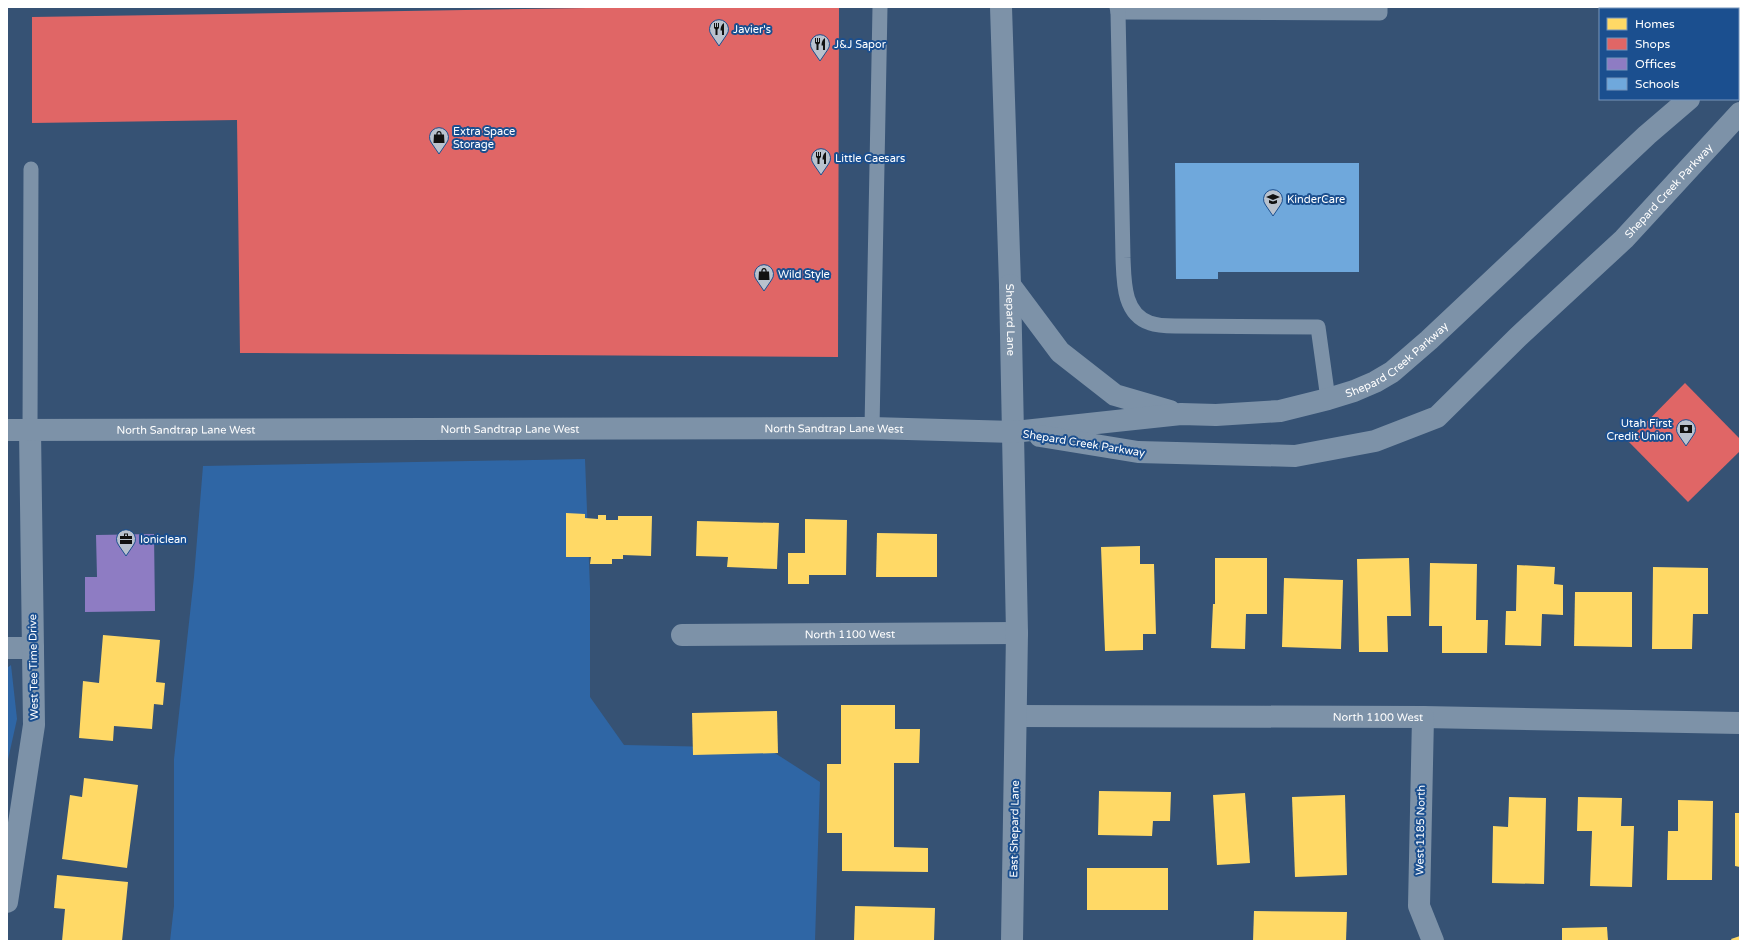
<svg xmlns="http://www.w3.org/2000/svg" width="1747" height="948" viewBox="0 0 1747 948" font-family="'Varela Round',sans-serif">
<style>
.green{fill:#2f66a5}
.homes{fill:#ffd966}
.shops{fill:#e06666}
.offices{fill:#8e7cc3}
.schools{fill:#6fa8dc}
.lines{fill:none;stroke-linecap:round;stroke-linejoin:round}
.service{stroke:#7d92a8;stroke-width:15}
.minor{stroke:#7d92a8;stroke-width:22}
.tertiary{stroke:#7d92a8;stroke-width:22}
.labels{text-anchor:middle;stroke-width:4;stroke-linejoin:round;paint-order:stroke}
.poi-label{font-size:11px;fill:#fff;stroke:#1b4f8f;text-anchor:start}
.street-label{font-size:11px;fill:#fff;stroke:#1b4f8f}
</style>
<rect width="100%" height="100%" fill="#365274"/>
<!-- green -->
<g class="green">
<path d="M585,459L590,588V697L624,745L767,748L820,782L815,941H170L174,906V759L194,577L203,466Z"/>
<path d="M11,665L17,719L7,764V668Z"/>
</g>
<!-- homes -->
<g class="homes">
<path d="M566,513L585,514V518L598,519V515H606V520H618V516H652L651,556L623,555V559H612V564H590L591,557H566Z"/>
<path d="M805,519L847,520L846,575H809V584H788V553H805Z"/>
<path d="M697,521L779,523L777,569L727,567L728,557L696,556Z"/>
<path d="M877,533L937,534V577H876Z"/>
<path d="M1140,546V564H1154L1156,634H1143V650L1105,651L1101,547Z"/>
<path d="M1215,558H1267V614H1246L1245,649L1211,648L1213,604H1215Z"/>
<path d="M1409,558L1411,616H1387L1388,652H1359L1357,559Z"/>
<path d="M1430,563L1477,564L1476,620H1488L1487,653H1442V626H1429Z"/>
<path d="M1517,565L1555,567L1554,584L1563,585V615L1542,614L1541,646L1505,645L1506,611H1516Z"/>
<path d="M1653,567L1708,568V614H1693L1692,649H1652Z"/>
<path d="M1284,578L1343,580L1341,649L1282,647Z"/>
<path d="M1575,592H1632V647L1574,646Z"/>
<path d="M103,635L160,640L156,682L165,683L163,705L154,704L152,729L114,726L113,741L79,738L83,681L99,683Z"/>
<path d="M841,705H895V729H920L919,763H894V847L928,848V872L842,871V833H827V764H841Z"/>
<path d="M777,711L778,753L693,755L692,713Z"/>
<path d="M84,778L138,785L127,868L62,859L70,795L82,797Z"/>
<path d="M1099,791L1171,792L1170,821H1153L1152,836L1098,835Z"/>
<path d="M1245,793L1250,863L1217,865L1213,795Z"/>
<path d="M1345,795L1347,875L1295,877L1292,797Z"/>
<path d="M1509,797L1546,798L1544,884L1492,883L1493,826L1508,827Z"/>
<path d="M1578,797L1622,798L1621,826H1634L1632,887L1590,886L1592,831H1577Z"/>
<path d="M1678,800L1713,801L1712,880H1667L1668,831H1678Z"/>
<path d="M1735,813H1740V867L1735,866Z"/>
<rect x="1087" y="868" width="81" height="42"/>
<path d="M57,875L128,882L122,941H62L65,909L54,908Z"/>
<path d="M855,906L935,908L934,941H854Z"/>
<path d="M1254,911L1347,912L1346,941H1253Z"/>
<path d="M1607,927L1608,941H1562V928Z"/>
<path d="M1740,936V941H1732L1731,939Z"/>
</g>
<!-- shops -->
<g class="shops">
<path d="M650,7H839L838,357L240,353L237,120L32,123V17Z"/>
<path d="M1685,383L1740,439V451L1688,502L1628,441Z"/>
</g>
<!-- offices -->
<path class="offices" d="M154,534L155,611L85,612V577H97L96,535Z"/>
<!-- schools -->
<path class="schools" d="M1175,163H1359V272H1218V279H1176Z"/>
<g class="lines">
<!-- service -->
<g class="service">
<path d="M1117,7L1118,12L1380,13V7"/>
<path d="M1118,12L1123,258C1124,281 1123,314 1150,323C1158,326 1166,326 1175,326L1318,327L1328,399"/>
<path d="M872,428L880,7"/>
<path d="M30,430L31,169"/>
</g>
<!-- minor -->
<g class="minor">
<path id="s1" d="M682,635L1017,633"/>
<path d="M7,648H33"/>
<path id="s2" d="M1016,716L1423,717L1740,723"/>
<path d="M1423,717L1419,906L1433,941"/>
<path d="M7,902L34,725L30,430"/>
</g>
<!-- tertiary -->
<g class="tertiary">
<path id="s3" d="M1001,7L1010,285L1017,633L1012,941"/>
<path d="M1738,57L1740,55"/>
<path d="M1010,285L1060,352L1115,395L1170,411"/>
<path id="s4" d="M7,430L872,428L1014,432L1181,414L1216,415L1280,411L1328,399L1354,391L1375,382L1392,372L1429,340L1647,135L1689,99"/>
<path id="s5" d="M1040,436L1138,452L1295,456L1375,441L1437,417L1518,337L1624,239L1740,113"/>
</g>
</g>
<!-- icons -->
<defs>
<g id="restaurant-pin" transform="scale(1)"><path d="M0 17L-7.5 6A9.5 9.5 0 1 1 7.5 6Z" fill="#b9c2ce" stroke="#1b4f8f"/><path d="M-5-6h1v4h1v-4h1v4h1v-4h1v5L-1.5 .5V6h-2V.5L-5-1ZM5-6V6H3V1.5H1.5Q1.5-4 5-6Z" fill="#111"/></g>
<g id="shop-pin" transform="scale(1)"><path d="M0 17L-7.5 6A9.5 9.5 0 1 1 7.5 6Z" fill="#b9c2ce" stroke="#1b4f8f"/><path d="M-5-2.5h2.3a2.7 3.5 0 0 1 5.4 0H5L5.5 6h-11ZM-1.5-2.5h3a1.5 2.3 0 0 0-3 0Z" fill="#111"/></g>
<g id="school-pin" transform="scale(1)"><path d="M0 17L-7.5 6A9.5 9.5 0 1 1 7.5 6Z" fill="#b9c2ce" stroke="#1b4f8f"/><path d="M0-5L7-2L0 1L-7-2ZM-4 1L0 2.5L4 1V4Q0 6-4 4Z" fill="#111"/></g>
<g id="bank-pin" transform="scale(1)"><path d="M0 17L-7.5 6A9.5 9.5 0 1 1 7.5 6Z" fill="#b9c2ce" stroke="#1b4f8f"/><path d="M-6-4H6V4H-6ZM0-2.3a2.3 2.3 0 1 0 0 4.6a2.3 2.3 0 1 0 0-4.6Z" fill="#111"/></g>
<g id="office-pin" transform="scale(1)"><path d="M0 17L-7.5 6A9.5 9.5 0 1 1 7.5 6Z" fill="#b9c2ce" stroke="#1b4f8f"/><path d="M-6-3h4V-5.5h4V-3h4V5H-6ZM-1-4.5V-3h2v-1.5ZM-6 0V1H6V0Z" fill="#111"/></g>
</defs>
<g fill-rule="evenodd">
<use href="#restaurant-pin" x="719" y="29"/>
<use href="#restaurant-pin" x="820" y="44"/>
<use href="#shop-pin" x="439" y="137"/>
<use href="#restaurant-pin" x="821" y="158"/>
<use href="#school-pin" x="1273" y="199"/>
<use href="#shop-pin" x="764" y="274"/>
<use href="#bank-pin" x="1686" y="429"/>
<use href="#office-pin" x="126" y="539"/>
</g>
<g class="labels">
<!-- poi labels -->
<g class="poi-label">
<text x="733" y="33">Javier's</text>
<text x="834" y="48">J&amp;J Sapor</text>
<text x="453" y="135">Extra Space<tspan x="453" dy="13">Storage</tspan></text>
<text x="835" y="162">Little Caesars</text>
<text x="1287" y="203">KinderCare</text>
<text x="778" y="278">Wild Style</text>
<text x="1672" y="427" text-anchor="end">Utah First<tspan x="1672" dy="13">Credit Union</tspan></text>
<text x="140" y="543">Ioniclean</text>
</g>
<!-- street labels -->
<g class="street-label">
<text dy="4" stroke="none"><textPath href="#s5" startOffset="728">Shepard Creek Parkway</textPath></text>
<text dy="4" stroke="none"><textPath href="#s3" startOffset="313">Shepard Lane</textPath></text>
<text dy="4" stroke="none"><textPath href="#s4" startOffset="1404">Shepard Creek Parkway</textPath></text>
<text dy="4" stroke="none"><textPath href="#s4" startOffset="503">North Sandtrap Lane West</textPath></text>
<text dy="4" stroke="none"><textPath href="#s4" startOffset="827">North Sandtrap Lane West</textPath></text>
<text dy="4" stroke="none"><textPath href="#s4" startOffset="179">North Sandtrap Lane West</textPath></text>
<text transform="translate(1084 443) rotate(9)" y="4">Shepard Creek Parkway</text>
<text dy="4" stroke="none"><textPath href="#s1" startOffset="168">North 1100 West</textPath></text>
<text transform="translate(33 667) rotate(-91)" y="4">West Tee Time Drive</text>
<text dy="4" stroke="none"><textPath href="#s2" startOffset="362">North 1100 West</textPath></text>
<text transform="translate(1014 829) rotate(-89)" y="4">East Shepard Lane</text>
<text transform="translate(1420 830) rotate(-89)" y="4">West 1185 North</text>
</g>
</g>
<!-- border -->
<rect width="1747" height="948" fill="none" stroke="#ffffff" stroke-width="16"/>
<!-- legend -->
<rect x="1599" y="8" width="140" height="92" fill="#1b4f8f" stroke="#7695bc"/>
<rect x="1607" y="18" width="20" height="12" fill="#ffd966" stroke="#7695bc"/>
<text x="1635" y="28" font-size="12" fill="#ffffff">Homes</text>
<rect x="1607" y="38" width="20" height="12" fill="#e06666" stroke="#7695bc"/>
<text x="1635" y="48" font-size="12" fill="#ffffff">Shops</text>
<rect x="1607" y="58" width="20" height="12" fill="#8e7cc3" stroke="#7695bc"/>
<text x="1635" y="68" font-size="12" fill="#ffffff">Offices</text>
<rect x="1607" y="78" width="20" height="12" fill="#6fa8dc" stroke="#7695bc"/>
<text x="1635" y="88" font-size="12" fill="#ffffff">Schools</text>
</svg>
